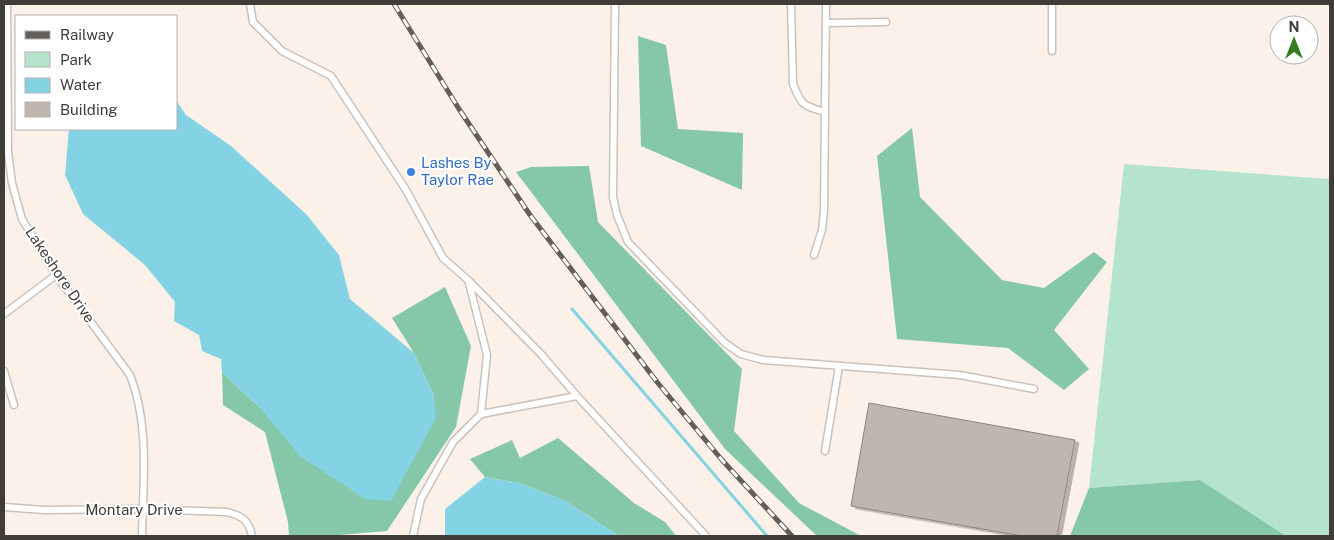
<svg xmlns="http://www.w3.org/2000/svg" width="1334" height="540" viewBox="0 0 1334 540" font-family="'Public Sans',sans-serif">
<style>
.green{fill:#b4e4cd}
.forest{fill:#84c7a9}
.water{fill:#84d3e4}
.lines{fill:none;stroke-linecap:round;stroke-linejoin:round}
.stream{stroke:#84d3e4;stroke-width:3}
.building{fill:#c0b6ad;stroke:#8c837a;filter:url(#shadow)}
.lane-casing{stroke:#ccc2b9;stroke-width:9}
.lane{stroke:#fff;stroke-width:6}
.rail-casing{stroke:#635e59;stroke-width:5}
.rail{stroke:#fff;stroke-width:3;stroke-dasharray:9;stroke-linecap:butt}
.shop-dot{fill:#3f7fe0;stroke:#fff;stroke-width:2}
.labels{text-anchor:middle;stroke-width:4;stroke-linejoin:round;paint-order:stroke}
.shop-label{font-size:15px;fill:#366cbe;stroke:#fff;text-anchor:start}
.street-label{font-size:15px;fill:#403c38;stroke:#fff}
</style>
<defs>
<filter id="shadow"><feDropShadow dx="4" dy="2.5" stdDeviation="0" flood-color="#0004"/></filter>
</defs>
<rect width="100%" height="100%" fill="#fcf1e8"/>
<!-- green -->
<path class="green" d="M1124,164L1330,179V536H1286L1200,480L1089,488Z"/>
<!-- forest -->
<g class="forest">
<path d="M638,36L666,45L678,129L743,133L742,190L641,146Z"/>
<path d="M912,128L920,197L1002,280L1044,288L1094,252L1107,262L1054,330L1089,369L1064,390L1008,348L897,339L877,156Z"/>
<path d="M589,166L598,222L742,369L734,431L799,503L861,536H817L725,449L516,172L531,167Z"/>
<path d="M445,287L471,346L456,427L387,531L327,536H289L288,522L265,432L223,405L222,372L260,408L434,396L414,353L392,318Z"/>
<path d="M558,438L634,503L665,522L676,536H619L564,500L519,483L485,477L470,459L512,440L520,458Z"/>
<path d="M1200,480L1286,536H1070L1089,488Z"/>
</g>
<!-- water -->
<g class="water">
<path d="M176,100L186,115L231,146L306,214L339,255L350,299L414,353L434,396L436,418L391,501L365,499L300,456L260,408L222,372L221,359L202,351L199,335L174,321L175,302L145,265L83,214L65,175L69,129H176Z"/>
<path d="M485,477L519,483L564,500L619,536H445V509Z"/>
</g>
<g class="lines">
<!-- stream -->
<path class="stream" d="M572,309L767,536"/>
</g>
<!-- building -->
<path class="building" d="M869,403L1075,440L1057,536H1022L851,506Z"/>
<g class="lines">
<!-- lane casing -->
<g class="lane-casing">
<g id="lane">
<path d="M7,4L8,152L12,183L22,219L56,275L130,375C150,425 143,483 142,536"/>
<path d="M250,4L253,22L282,51L331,76L406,190L443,258L469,281L540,353L577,396L706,536"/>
<path d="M615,4L613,197L617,215L628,242L725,343L741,354L763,360L960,375L1034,389"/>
<path d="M791,4L793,84C802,106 802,105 825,112"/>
<path d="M826,23L886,22"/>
<path d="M1052,51V4"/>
<path d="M814,255L822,230L824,211L826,4"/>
<path d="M469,283L487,355L481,414"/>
<path d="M4,314L56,275"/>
<path d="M4,371L14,405"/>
<path d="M825,451L839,366"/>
<path d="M4,507L44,510L143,509L226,512C241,515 249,520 252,536"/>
<path d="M413,536L421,499L453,442L481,414L577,396"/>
</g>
</g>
<!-- lane -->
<use href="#lane" class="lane"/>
<!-- rail casing -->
<g class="rail-casing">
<path id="rail" d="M394,4L459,109L530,215L657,382L722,460L792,536"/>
</g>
<!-- rail -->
<use href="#rail" class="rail"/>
</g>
<!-- markers -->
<circle class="shop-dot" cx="411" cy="172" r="5"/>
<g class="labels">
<!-- shop labels -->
<g class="shop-label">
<text x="421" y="168">Lashes By<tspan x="421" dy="17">Taylor Rae</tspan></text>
</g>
<!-- street labels -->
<g class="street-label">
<text transform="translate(60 275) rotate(56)" y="5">Lakeshore Drive</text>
<text x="134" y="515">Montary Drive</text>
</g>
</g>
<!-- border -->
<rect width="1334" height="540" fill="none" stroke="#403c38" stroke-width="10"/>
<!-- legend -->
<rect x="15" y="15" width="162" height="115" fill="#ffffff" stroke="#b3b1af"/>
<rect x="25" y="31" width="25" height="8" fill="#635e59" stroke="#b3b1af"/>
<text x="60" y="40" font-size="15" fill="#403c38">Railway</text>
<rect x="25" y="52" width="25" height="15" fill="#b4e4cd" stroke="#b3b1af"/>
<text x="60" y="65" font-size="15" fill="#403c38">Park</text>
<rect x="25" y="78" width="25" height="15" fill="#84d3e4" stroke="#b3b1af"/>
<text x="60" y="90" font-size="15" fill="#403c38">Water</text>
<rect x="25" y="102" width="25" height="15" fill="#c0b6ad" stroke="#b3b1af"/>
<text x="60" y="115" font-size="15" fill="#403c38">Building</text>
<!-- north arrow -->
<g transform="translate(1294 40)"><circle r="24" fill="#ffffff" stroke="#b3b1af"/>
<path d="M0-4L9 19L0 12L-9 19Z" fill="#357c20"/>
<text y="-8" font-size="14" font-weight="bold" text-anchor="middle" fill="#403c38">N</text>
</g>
</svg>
